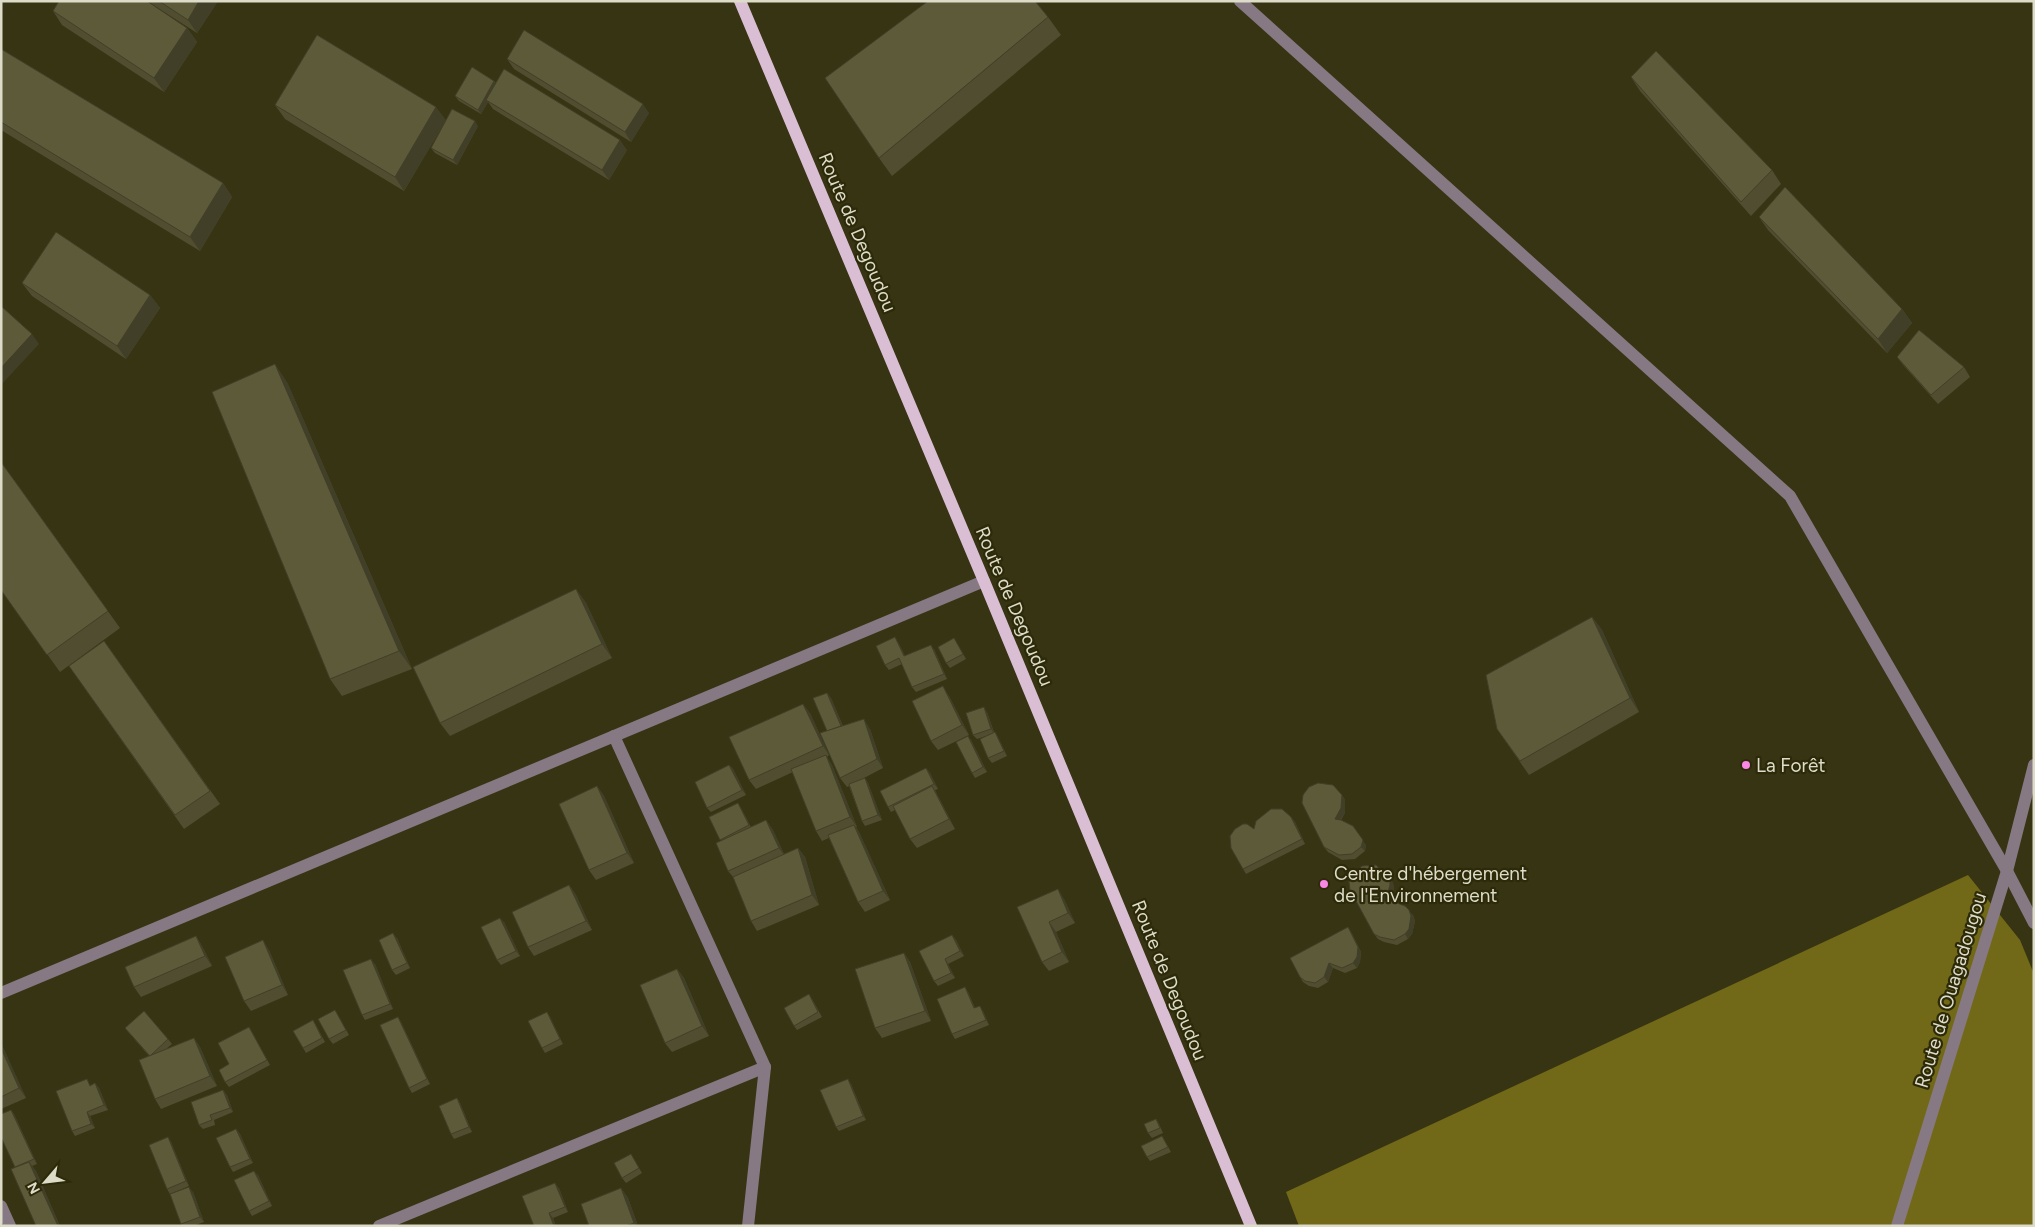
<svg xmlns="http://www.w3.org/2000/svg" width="2035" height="1227" viewBox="0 0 2035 1227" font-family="Figtree,sans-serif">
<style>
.forest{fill:#716917}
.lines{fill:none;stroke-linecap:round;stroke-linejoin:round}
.minor{stroke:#867983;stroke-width:12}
.major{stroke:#dabed3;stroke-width:12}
.wall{fill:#504d31}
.shaded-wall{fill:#413f28}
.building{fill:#5d5a39;stroke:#413f28}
.poi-dot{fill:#fb86e5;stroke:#2d2a09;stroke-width:2}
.labels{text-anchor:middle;stroke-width:4.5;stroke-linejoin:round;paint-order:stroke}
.street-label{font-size:19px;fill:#dddcc9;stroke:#2d2a09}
.poi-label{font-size:19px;fill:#dddcc9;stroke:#2d2a09;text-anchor:start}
</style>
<rect width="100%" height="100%" fill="#373414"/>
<!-- forest -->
<path class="forest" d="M1968,875L2020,940L2034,974V1226H1299L1286,1192Z"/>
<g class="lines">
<!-- minor -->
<g class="minor">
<path d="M1240,1L1790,496L2007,871L2034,923"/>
<path d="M614,736L765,1067L748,1226"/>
<path d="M1,993L984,581"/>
<path d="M1,1206L10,1226"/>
<path d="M379,1226L765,1067"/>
<path d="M1897,1226L2007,871L2034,765"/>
</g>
<!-- major -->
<path class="major" d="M740,1L984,581L1251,1226"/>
</g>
<!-- wall -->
<g class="wall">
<path d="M147,1H218L197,33Z"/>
<path d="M53,11L187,28L197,42L164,92L62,25Z"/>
<path d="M1048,17L1061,35L892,176L879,158Z"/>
<path d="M1,49L223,183L232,197L200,251L1,130Z"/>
<path d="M507,59L649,113L631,142L514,69Z"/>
<path d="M1631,77L1772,170L1781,184L1751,216L1640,91Z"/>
<path d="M494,81L496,83L627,150L609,180L493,109L488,102L481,114L459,101L455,96Z"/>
<path d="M275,105L446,120L404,191L285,119Z"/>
<path d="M478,126L457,165L435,153L431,148Z"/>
<path d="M1759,217L1902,309L1912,323L1887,353L1768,230Z"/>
<path d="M22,283L150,295L160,308L126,359L32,296Z"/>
<path d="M1897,357L1964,367L1970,377L1938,404L1904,366Z"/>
<path d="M287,382L412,669L342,696L330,679Z"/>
<path d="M1,462L120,628L60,672L1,590Z"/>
<path d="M576,589L586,603L612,658L450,736L440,723Z"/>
<path d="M1592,617L1602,630L1639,712L1529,775L1497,729Z"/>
<path d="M954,638L966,659L950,668L946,663Z"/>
<path d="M104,641L220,804L184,829L69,666Z"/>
<path d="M898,642L905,656L934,649L947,679L916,692L912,687L902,664L889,670L885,665Z"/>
<path d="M827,693L831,698L843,726L870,729L883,768L864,778H865L868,783L882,820L865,826L862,821L849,786L847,787L840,778L827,731Z"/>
<path d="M949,696L969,735L938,750L931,741Z"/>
<path d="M987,712L994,732H995L998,737L1007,756L992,763L988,758L986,736L977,739L973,735Z"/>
<path d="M810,713L829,755L827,757L832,765L857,827H856L860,834L890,900L865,912L858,902L829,838L822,841L816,831L793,772L756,789L749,780Z"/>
<path d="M968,736L971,740L987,772L975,778L972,773Z"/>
<path d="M729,765L733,769L746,795L711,812L707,808Z"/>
<path d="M926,768L930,773L938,789L935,790L938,796L955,829L917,848L910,839L895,810L891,812L888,807Z"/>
<path d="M597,786L604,796L634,863L596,880L589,870Z"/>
<path d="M1342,795L1345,800V813L1341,820L1366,845L1365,851L1355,859L1342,860L1328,852L1324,847Z"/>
<path d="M741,808L751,827L766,820L773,830L784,854L798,848L805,857L819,905L757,931L751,921L733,877L728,871L721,841L709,817Z"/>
<path d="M1291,817L1295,822L1305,844L1246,874L1243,869L1254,829Z"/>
<path d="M1390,878L1393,883L1394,889L1391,897L1388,900L1413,915L1415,921L1412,934L1408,939L1397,945L1384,942L1378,939L1374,934Z"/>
<path d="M569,885L576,895L592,930L534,956L528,947Z"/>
<path d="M1064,899L1075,923L1056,932L1069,962L1049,971L1042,962L1017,907Z"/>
<path d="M504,922L520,956L501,965L497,960Z"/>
<path d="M1348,927L1351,932L1361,952L1360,962L1357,968L1345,973L1333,968L1328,982L1318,988L1309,986L1303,982L1300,977Z"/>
<path d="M952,935L956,940L964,956L948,964L955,978L938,986L934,981Z"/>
<path d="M196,936L202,946L212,966L141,997L134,987Z"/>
<path d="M397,938L410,968L396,975L392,970Z"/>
<path d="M269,950L288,995L251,1011L244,1001Z"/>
<path d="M904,953L910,962L931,1021L882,1038L875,1028Z"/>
<path d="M375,964L393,1009L365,1020L362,1015Z"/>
<path d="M677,969L684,978L709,1036L672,1052L665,1043Z"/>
<path d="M965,987L968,992L975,1008L983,1011L989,1025L955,1039L952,1034Z"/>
<path d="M812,999L822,1017L797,1030L794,1026Z"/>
<path d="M335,1010L349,1035L333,1044L329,1039Z"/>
<path d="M547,1012L550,1017L563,1044L545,1053L542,1048Z"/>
<path d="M398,1017L401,1022L430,1084L412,1093L409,1088Z"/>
<path d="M313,1020L325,1042L306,1053L303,1048Z"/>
<path d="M125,1028L168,1039L172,1044L166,1049L194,1038L200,1047L217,1086L161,1109L155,1099L149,1056Z"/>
<path d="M252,1032L270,1065L229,1087L225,1082L229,1064Z"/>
<path d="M1,1043L26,1098L1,1109Z"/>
<path d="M95,1083L99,1088L108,1110L90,1116L95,1128L75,1136L72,1131L91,1084V1085Z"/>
<path d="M851,1084L866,1120L839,1131L836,1127Z"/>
<path d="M223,1090L227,1095L233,1112L214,1120L215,1125L203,1129L199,1125Z"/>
<path d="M457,1098L460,1103L472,1132L454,1139L451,1134Z"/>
<path d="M11,1110L14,1114L37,1164L32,1166L36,1171L60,1226H36L15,1168L1,1137Z"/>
<path d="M1156,1119L1159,1124L1163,1133L1152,1138L1148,1133Z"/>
<path d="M236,1129L240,1134L253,1163L233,1172L230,1167Z"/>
<path d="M1162,1136L1171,1152L1150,1161L1147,1157Z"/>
<path d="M168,1137L171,1142L189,1186L170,1194L167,1189Z"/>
<path d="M631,1154L642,1173L626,1183L622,1178Z"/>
<path d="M258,1175L272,1206L252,1216L249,1211Z"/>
<path d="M559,1188L568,1212L553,1218L556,1226H534Z"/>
<path d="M621,1188L628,1198L638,1226H589Z"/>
<path d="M193,1192L204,1222L193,1226H182L181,1224Z"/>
</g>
<!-- shaded-wall -->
<g class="shaded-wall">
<path d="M199,1H218L197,33L188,20Z"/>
<path d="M187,28L197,42L164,92L154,78Z"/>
<path d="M494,81L497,85L486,100L488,102L481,114L478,110Z"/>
<path d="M643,104L649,113L631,142L625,132Z"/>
<path d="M436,107L446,120L404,191L395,177Z"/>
<path d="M475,121L478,126L457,165L453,160Z"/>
<path d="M620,140L627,150L609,180L602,170Z"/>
<path d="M223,183L232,197L200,251L190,237Z"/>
<path d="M150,295L160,308L126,359L117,346Z"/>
<path d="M1902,309L1912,323L1887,353L1878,339Z"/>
<path d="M32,334L39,344L1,385V368Z"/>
<path d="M275,364L287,382L412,669L399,651Z"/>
<path d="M576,589L586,603L612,658L602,644Z"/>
<path d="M1592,617L1602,630L1639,712L1630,698Z"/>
<path d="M895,637L898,642L908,661L904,656Z"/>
<path d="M931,645L934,649L947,679L944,674Z"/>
<path d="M943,686L949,696L969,735L962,725Z"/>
<path d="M827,693L831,698L845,732L842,727Z"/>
<path d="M803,704L810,713L829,755L823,746Z"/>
<path d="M984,707L987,712L994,734L991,729Z"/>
<path d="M864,719L870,729L883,768L877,759Z"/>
<path d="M995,732L998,737L1007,756L1004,751Z"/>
<path d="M968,736L971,740L987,772L983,767Z"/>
<path d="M826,755L832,765L857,827L850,817Z"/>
<path d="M729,765L733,769L746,795L742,790Z"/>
<path d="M926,768L930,773L938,789L934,784Z"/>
<path d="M865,778L868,783L882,820L878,815Z"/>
<path d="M597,786L604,796L634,863L627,853Z"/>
<path d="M932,786L938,796L955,829L949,819Z"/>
<path d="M1342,795L1345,800V813L1338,823L1335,819Z"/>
<path d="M738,803L741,808L753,830L749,825Z"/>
<path d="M1291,817L1295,822L1305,844L1302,839Z"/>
<path d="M766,820L773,830L786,858L779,848Z"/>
<path d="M854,825L860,834L890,900L883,891Z"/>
<path d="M1353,826L1366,845L1365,851L1361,847Z"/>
<path d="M798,848L805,857L819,905L812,895Z"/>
<path d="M1390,878L1393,883L1394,889L1391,897L1384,905L1381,900Z"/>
<path d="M569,885L576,895L592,930L586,921Z"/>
<path d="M1058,889L1064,899L1075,923L1068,913Z"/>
<path d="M1409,910L1413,915L1415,921L1412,934L1408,939L1405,934Z"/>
<path d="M500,918L504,922L520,956L516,951Z"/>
<path d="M1049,922L1056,932L1069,962L1062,952Z"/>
<path d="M1348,927L1351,932L1361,952L1360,962L1357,968L1353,963Z"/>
<path d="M393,933L397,938L410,968L407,963Z"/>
<path d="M952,935L956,940L964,956L960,951Z"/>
<path d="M196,936L202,946L212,966L205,956Z"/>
<path d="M263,940L269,950L288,995L282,985Z"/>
<path d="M904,953L910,962L931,1021L925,1011Z"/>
<path d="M371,959L375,964L393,1009L390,1004Z"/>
<path d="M945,959L948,964L955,978L951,973Z"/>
<path d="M1329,963L1333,968L1328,982L1324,977Z"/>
<path d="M677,969L684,978L709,1036L702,1026Z"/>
<path d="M965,987L968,992L977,1013L974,1008Z"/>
<path d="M980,1006L983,1011L989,1025L986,1020Z"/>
<path d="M547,1012L550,1017L563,1044L560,1039Z"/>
<path d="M398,1017L401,1022L430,1084L427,1079Z"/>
<path d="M194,1038L200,1047L217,1086L210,1076Z"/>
<path d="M1,1043L26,1098L19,1088L1,1048Z"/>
<path d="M848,1079L851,1084L866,1120L863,1116Z"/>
<path d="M95,1083L99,1088L108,1110L104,1105Z"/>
<path d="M223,1090L227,1095L233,1112L230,1108Z"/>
<path d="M457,1098L460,1103L472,1132L469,1127Z"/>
<path d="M11,1110L14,1114L37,1164L34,1159Z"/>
<path d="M87,1112L90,1116L95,1128L91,1124Z"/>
<path d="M236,1129L240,1134L253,1163L250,1159Z"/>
<path d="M168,1137L171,1142L189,1186L186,1181Z"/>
<path d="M29,1162L36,1171L60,1226H58Z"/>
<path d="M254,1171L258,1175L272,1206L269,1201Z"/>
<path d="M555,1183L559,1188L568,1212L565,1207Z"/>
<path d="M189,1187L193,1192L204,1222L200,1217Z"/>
<path d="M621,1188L628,1198L638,1226H636L634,1223Z"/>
<path d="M549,1213L553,1218L556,1226H554Z"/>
</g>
<!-- building -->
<g class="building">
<path d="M59,1H147L187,28L154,78L53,11Z"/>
<path d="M159,1H199L188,20Z"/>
<path d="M928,1H1035L1048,17L879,158L825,78Z"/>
<path d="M524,30L643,104L625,132L507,59Z"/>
<path d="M317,35L436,107L395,177L275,105Z"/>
<path d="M1,49L223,183L190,237L1,122Z"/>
<path d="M1656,51L1772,170L1741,202L1631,77Z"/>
<path d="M472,67L494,81L478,110L455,96Z"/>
<path d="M504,69L620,140L602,170L486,100Z"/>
<path d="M452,109L475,121L453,160L431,148Z"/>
<path d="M1785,187L1902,309L1878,339L1759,217Z"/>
<path d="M56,232L150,295L117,346L22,283Z"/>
<path d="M1,306L32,334L1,368Z"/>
<path d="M1919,330L1964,367L1931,395L1897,357Z"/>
<path d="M275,364L399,651L330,679L212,392Z"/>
<path d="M1,462L108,611L47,655L1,590Z"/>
<path d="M576,589L602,644L440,723L413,667Z"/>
<path d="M1592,617L1630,698L1520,761L1497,729L1486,675Z"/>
<path d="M895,637L904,656L931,645L944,674L912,687L899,658L885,665L876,646Z"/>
<path d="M954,638L963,654L946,663L938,647Z"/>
<path d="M104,641L210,791L175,815L69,666Z"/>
<path d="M943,686L962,725L931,741L912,701Z"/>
<path d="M827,693L841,726L827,731L813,698Z"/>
<path d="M803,704L823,746L749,780L729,737Z"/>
<path d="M984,707L991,729L973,735L966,713Z"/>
<path d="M864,719L877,759L840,778L820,733Z"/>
<path d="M995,732L1004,751L988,758L980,739Z"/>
<path d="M968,736L983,767L972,773L956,742Z"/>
<path d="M826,755L850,817L816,831L791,769Z"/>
<path d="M729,765L742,790L707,808L695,782Z"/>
<path d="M926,768L934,784L888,807L880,791Z"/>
<path d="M865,778L878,815L862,821L849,784Z"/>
<path d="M1318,783L1333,785L1342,795L1341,808L1335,819L1341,820L1353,826L1363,840L1361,847L1352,854L1339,855L1324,847L1302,803L1303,795L1309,787Z"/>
<path d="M597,786L627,853L589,870L559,804Z"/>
<path d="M932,786L949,819L910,839L893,806Z"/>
<path d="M738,803L749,825L720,840L709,817Z"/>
<path d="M1271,809H1282L1291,817L1302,839L1243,869L1231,848L1230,836L1235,829L1243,824H1247L1254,829L1256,821Z"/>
<path d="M766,820L779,848L728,871L716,843Z"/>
<path d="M854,825L883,891L858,902L828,835Z"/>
<path d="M798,848L812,895L751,921L733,877Z"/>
<path d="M1376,865L1390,878V885L1388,892L1381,900L1392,901L1405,906L1409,910L1411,916L1409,929L1405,934L1394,940L1380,937L1374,934L1350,890L1349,882L1351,875L1362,866Z"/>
<path d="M569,885L586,921L528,947L512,912Z"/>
<path d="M1058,889L1068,913L1049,922L1062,952L1042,962L1017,907Z"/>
<path d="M500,918L516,951L497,960L481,927Z"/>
<path d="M1348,927L1358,947L1357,957L1353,963L1342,968L1329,963L1324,977L1315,983L1305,981L1300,977L1290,958Z"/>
<path d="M393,933L407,963L392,970L379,940Z"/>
<path d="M952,935L960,951L945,959L951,973L934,981L919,951Z"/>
<path d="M196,936L205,956L134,987L125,967Z"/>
<path d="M263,940L282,985L244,1001L225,957Z"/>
<path d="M904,953L925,1011L875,1028L855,969Z"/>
<path d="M371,959L390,1004L362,1015L343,970Z"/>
<path d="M677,969L702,1026L665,1043L640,985Z"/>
<path d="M965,987L974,1008L980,1006L986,1020L952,1034L937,999Z"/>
<path d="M809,994L818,1012L794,1026L784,1008Z"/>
<path d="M335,1010L346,1030L329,1039L318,1019Z"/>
<path d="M144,1011L168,1039L150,1056L125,1028Z"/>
<path d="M547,1012L560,1039L542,1048L528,1021Z"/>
<path d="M398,1017L427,1079L409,1088L380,1025Z"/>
<path d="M313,1020L322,1038L303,1048L293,1031Z"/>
<path d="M249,1027L267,1060L225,1082L219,1070L229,1064L218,1043Z"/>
<path d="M194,1038L210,1076L155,1099L139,1060Z"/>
<path d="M1,1048L19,1088L1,1097Z"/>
<path d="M87,1079L90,1086L95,1083L104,1105L87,1112L91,1124L72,1131L56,1091Z"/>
<path d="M848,1079L863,1116L836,1127L820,1090Z"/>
<path d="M223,1090L230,1108L210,1115L212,1120L199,1125L191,1102Z"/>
<path d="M457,1098L469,1127L451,1134L439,1106Z"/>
<path d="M11,1110L34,1159L15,1167L1,1137V1114Z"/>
<path d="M1156,1119L1160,1128L1148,1133L1144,1124Z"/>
<path d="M236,1129L250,1159L230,1167L216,1138Z"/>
<path d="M1162,1136L1168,1147L1147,1157L1141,1146Z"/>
<path d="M168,1137L186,1181L167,1189L149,1145Z"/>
<path d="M631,1154L639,1168L622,1178L614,1163Z"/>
<path d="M29,1162L58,1226H36L11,1169Z"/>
<path d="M254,1171L269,1201L249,1211L234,1180Z"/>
<path d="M555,1183L565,1207L549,1213L554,1226H534L522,1196Z"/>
<path d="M189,1187L200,1217L181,1224L170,1194Z"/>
<path d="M621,1188L634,1223L626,1226H589L581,1204Z"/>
</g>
<!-- markers -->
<g class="poi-dot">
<circle cx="1746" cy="765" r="5"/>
<circle cx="1324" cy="884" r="5"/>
</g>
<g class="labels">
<!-- street labels -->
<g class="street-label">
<text transform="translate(858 232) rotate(67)" y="7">Route de Degoudou</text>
<text transform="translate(1015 606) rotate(67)" y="7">Route de Degoudou</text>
<text transform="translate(1170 980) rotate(68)" y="7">Route de Degoudou</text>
<text transform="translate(1950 990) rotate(-73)" y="7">Route de Ouagadougou</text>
</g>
<!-- poi labels -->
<g class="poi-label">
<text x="1756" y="772">La Forêt</text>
<text x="1334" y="880">Centre d'hébergement<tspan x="1334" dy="22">de l'Environnement</tspan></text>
</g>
</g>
<!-- border -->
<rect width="2035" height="1227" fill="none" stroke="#dddcc9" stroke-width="5"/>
<!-- north arrow -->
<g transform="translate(45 1182) rotate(242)" stroke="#2d2a09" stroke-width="4" paint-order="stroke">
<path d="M0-4L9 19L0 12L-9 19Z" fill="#dddcc9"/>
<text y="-8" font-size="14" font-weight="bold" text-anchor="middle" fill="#dddcc9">N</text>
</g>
</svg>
